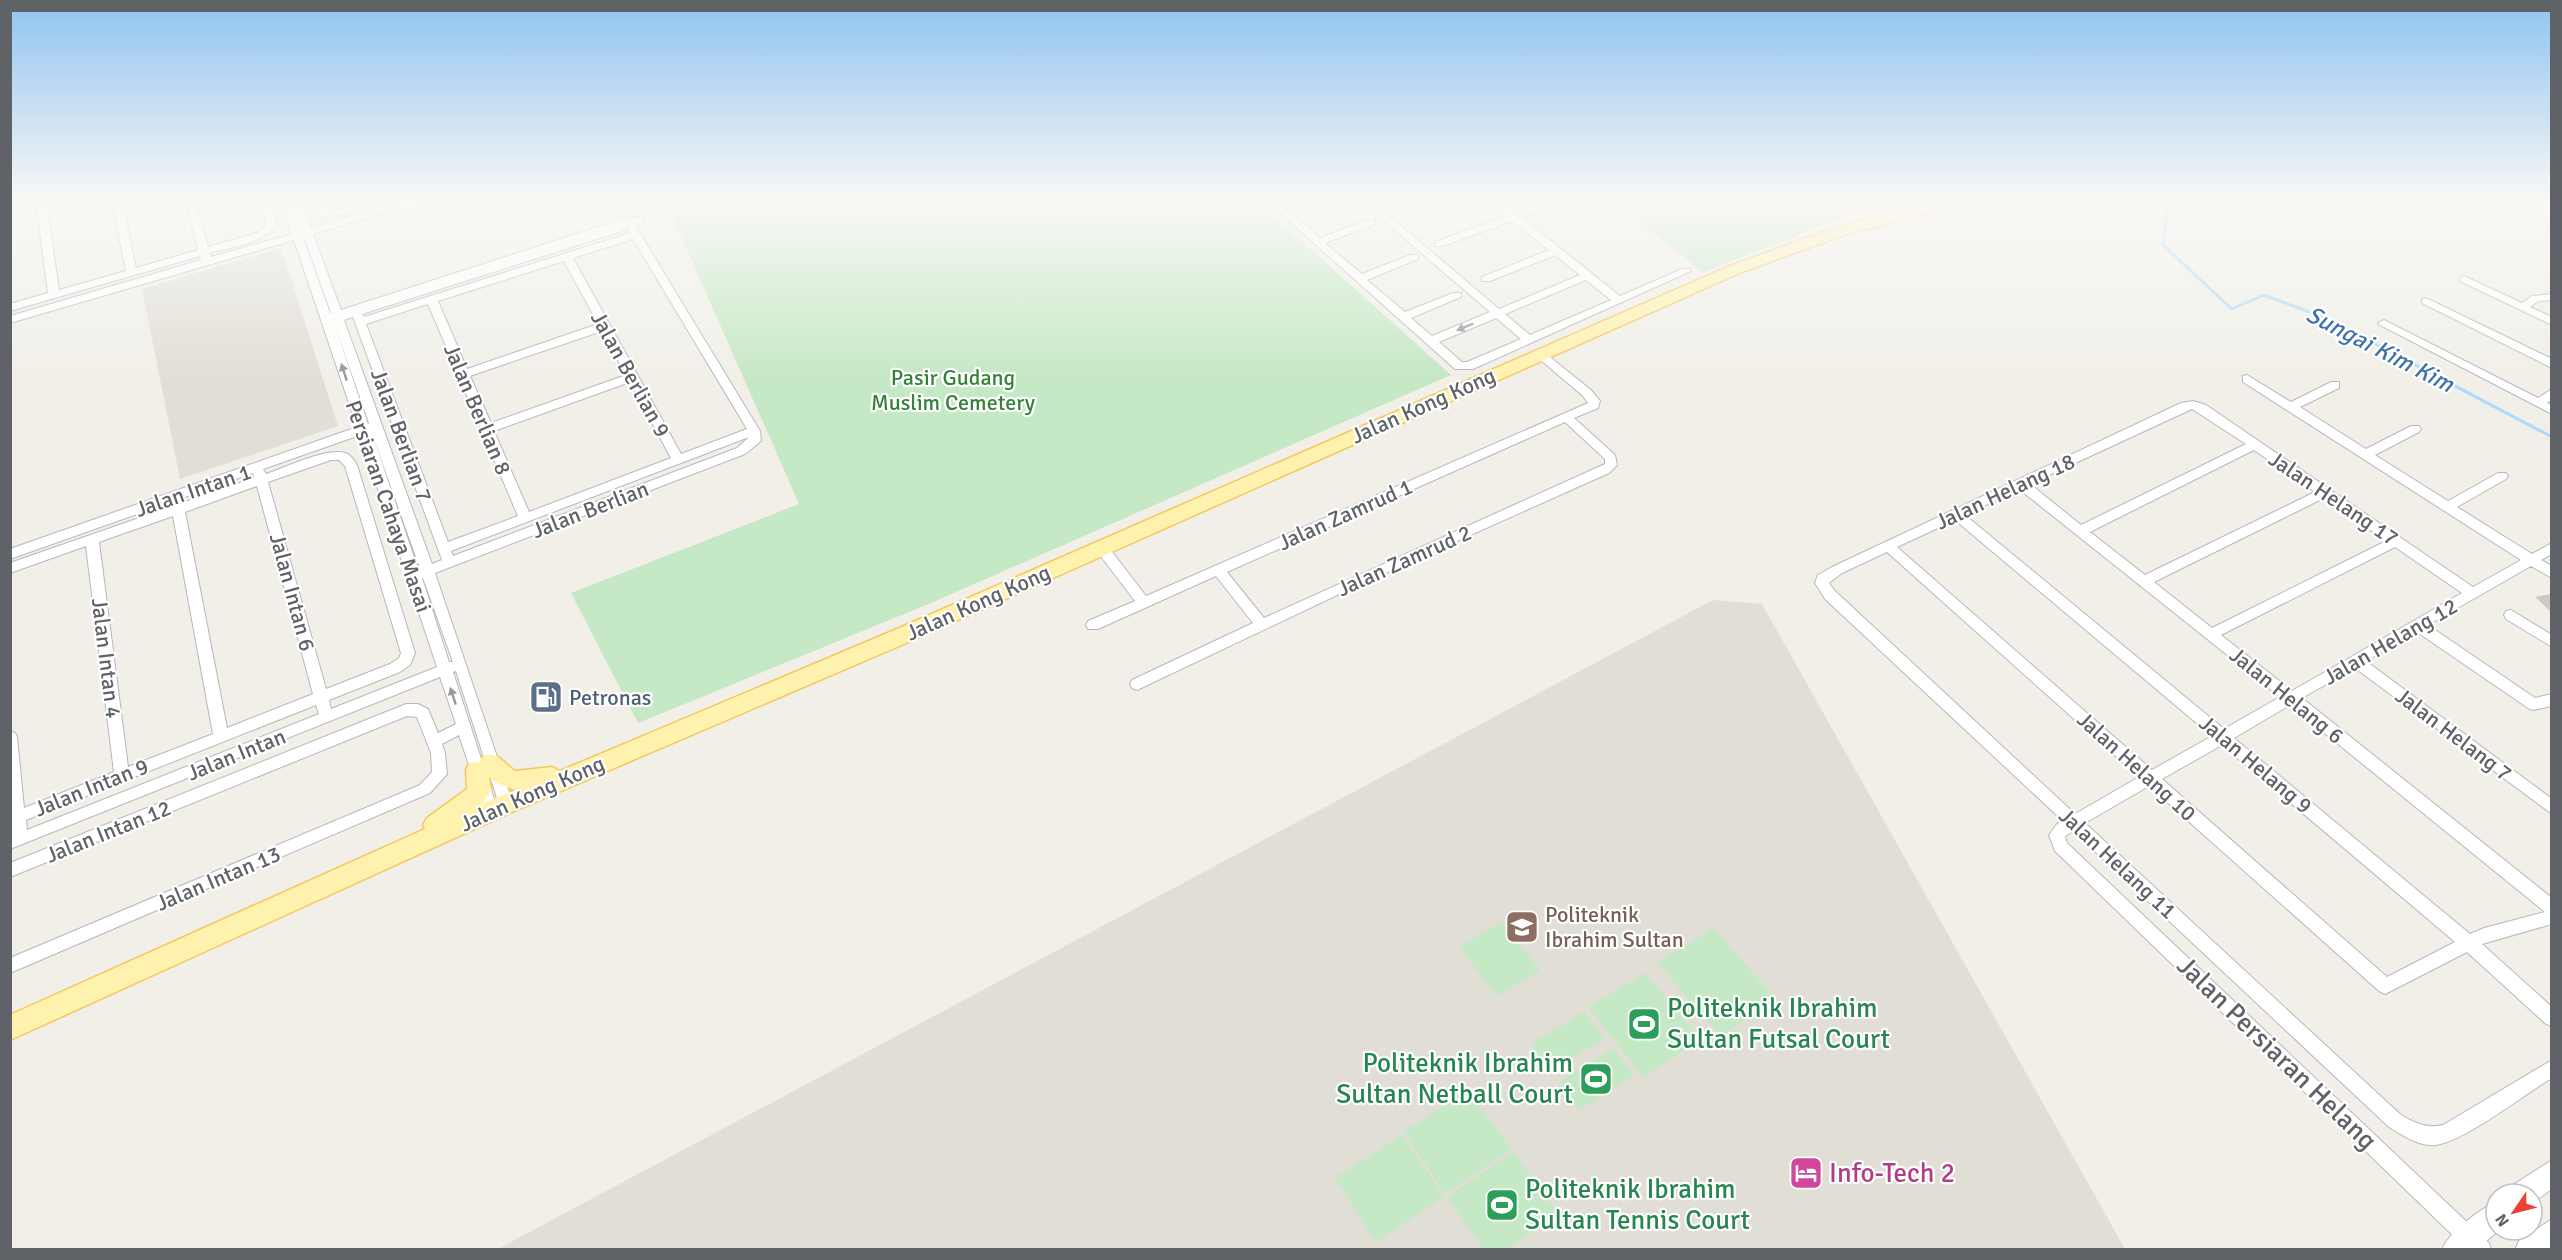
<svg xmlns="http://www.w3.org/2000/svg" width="2562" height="1260" viewBox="0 0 2562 1260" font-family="Signika,sans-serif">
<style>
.education{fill:#e1ded6}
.green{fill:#c5e8c5}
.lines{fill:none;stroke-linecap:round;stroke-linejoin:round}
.stream{stroke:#aadaff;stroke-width:3}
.building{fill:#cccac5}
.minor-casing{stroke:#b5b8bc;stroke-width:2}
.secondary-casing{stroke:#b6babf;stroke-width:2}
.primary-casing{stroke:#f2c960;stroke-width:3}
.minor{fill:#fff;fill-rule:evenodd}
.secondary{fill:#fff;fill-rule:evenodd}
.primary{fill:#fff2af;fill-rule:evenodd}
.oneway{fill:#979a9d}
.labels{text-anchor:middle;stroke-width:4.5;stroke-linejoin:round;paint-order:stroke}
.street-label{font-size:22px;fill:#5f6368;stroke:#fff}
.park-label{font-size:22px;fill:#348238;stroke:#fff}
.service-label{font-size:22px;fill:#4e5e75;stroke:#fff;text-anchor:start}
.education-label{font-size:22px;fill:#785e54;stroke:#fff;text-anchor:start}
.water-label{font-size:24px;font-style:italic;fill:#4174aa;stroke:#fff}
.near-leisure-label{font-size:27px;fill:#27864d;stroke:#fff;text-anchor:start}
.near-street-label{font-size:27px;fill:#5f6368;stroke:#fff}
.near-hotel-label{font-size:27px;fill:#b23c85;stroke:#fff;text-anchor:start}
</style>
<rect width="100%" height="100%" fill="#f1efe8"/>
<!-- education -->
<g class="education">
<path d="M281,248L338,426L180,479L142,289Z"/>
<path d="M1713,600L1762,604L2125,1249L496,1250Z"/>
</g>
<!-- green -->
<g class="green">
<path d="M666,202H1258L1451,375L931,603L638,723L571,593L799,504Z"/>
<path d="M1614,202H1822L1845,217L1703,272Z"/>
<path d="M1501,922L1540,970L1497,996L1459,947Z"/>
<path d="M1713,928L1776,999L1720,1036L1658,963Z"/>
<path d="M1645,973L1701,1040L1643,1077L1588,1007Z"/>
<path d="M1584,1012L1605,1038L1551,1071L1531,1044Z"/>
<path d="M1613,1048L1634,1075L1580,1110L1559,1082Z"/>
<path d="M1468,1091L1511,1149L1445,1193L1404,1132Z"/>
<path d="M1402,1135L1444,1196L1376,1242L1335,1178Z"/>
<path d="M1513,1152L1558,1214L1507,1249H1483L1447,1197Z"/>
</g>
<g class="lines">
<!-- stream -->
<path class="stream" d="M2168,202L2163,245L2232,309L2264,295L2328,319L2552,437"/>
</g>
<!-- building -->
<path class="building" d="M2552,594V613L2535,597Z"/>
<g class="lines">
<!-- minor casing -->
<g class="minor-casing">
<g id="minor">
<path d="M36,202H46L59,290L126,271L112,202H122L136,268L198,250L186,202H196L208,247L257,233L267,224L259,202H269L277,225C261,244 232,247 209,253L211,257L292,234L281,202H291L301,231L292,202H302L311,228L401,202H433L432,204L397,212V209L313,234L341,310L629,217L643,218V222L636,227L760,431L761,441L745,454L435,573L513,804L511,808L506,810L501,808L499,804L456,671L453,672L498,811L496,815L491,817L486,815L484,811L459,735L442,744L445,753L447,774L430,793L10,973V958L420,785L432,772L431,753L417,717L407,716L10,877V863L406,704H418L428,709L438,733L456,724L440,677L10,849V731L15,733L17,737L24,808L114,772L86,546L10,573V563L254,478L253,473L10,559V549L357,427L294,240L10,323V316L201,260L200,256L10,311V304L48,293ZM628,229L630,233L364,317L362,314ZM303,237H304L331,313H330ZM633,239L747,429L681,454L573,258ZM564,261L598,324L467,369L438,301ZM428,304L518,516L448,542L366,324ZM353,317L442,560L432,564L344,320ZM334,323L369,423L368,424ZM602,331L626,375L491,423L470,376ZM630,382L671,458L529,512L494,431ZM371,431L420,568L418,569ZM360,435L437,667L331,709L329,700L400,672L410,665L415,653L357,465C355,461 352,457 348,454C331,445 284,468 266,474L263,469ZM749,437L737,448L453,556L451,551ZM331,460H339L345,466L401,653L399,658L390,664L326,689L268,482ZM257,486L313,694L227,728L185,512ZM173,516L213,734L128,767L99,542ZM422,578H423L453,662H449ZM316,705L319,714L27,830L26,820Z"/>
<path d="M312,202H322L328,212L367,202H382L328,218L318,215Z"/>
<path d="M1268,202H1279L1320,238L1367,220H1375V224L1325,243L1362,274L1410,255H1418V259L1367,280L1405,312L1453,293H1461V297L1411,318L1432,336L1490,312L1362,202H1373L1499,309L1580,275L1555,255L1490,281H1482V277L1549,250L1512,221L1443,246H1435V242L1506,216L1490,202H1501L1515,213L1545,202H1558L1557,204L1521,217L1620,296L1682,269H1690L1691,271L1473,369H1455ZM1586,280L1611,300L1530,335L1505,314ZM1496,318L1521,339L1467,362H1462L1439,342Z"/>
<path d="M1412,202H1425L1402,212H1394L1393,210Z"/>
<path d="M2464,276L2522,303L2532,296L2552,294V300L2538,301L2530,307L2552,317V325L2460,281L2459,279Z"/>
<path d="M2426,298L2552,359V368L2422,303V299Z"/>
<path d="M2384,320L2538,398L2552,389V399L2547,403L2552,405V414L2380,325L2378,323Z"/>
<path d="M1540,349L1591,390L1600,401L1598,408L1574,418L1615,455L1617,465L1609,473L1350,589L1137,690L1132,688L1130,684L1132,680L1253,623L1216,576L1098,629H1088L1086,625L1088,621L1135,601L1096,550L1095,547L1096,544H1106L1146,596L1588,403L1583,396L1536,356V350ZM1565,422L1605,459V464L1264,618L1227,572Z"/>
<path d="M2247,375L2291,402L2331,382H2339V388L2300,407L2366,449L2411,426H2419L2421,429L2419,432L2375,455L2448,501L2498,473H2506L2508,476L2506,479L2457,507L2532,554L2552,543V554L2541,560L2552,566V578L2531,566L2428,625L2535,698L2552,694V706L2533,710L2528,708L2417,632L2366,661L2552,799V814L2355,668L2302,698L2552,898V924L2482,944L2552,1007V1026L2546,1024L2467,952L2391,991L2385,994L2379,991L2149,786L2085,823L2401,1115C2415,1123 2427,1129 2443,1125L2552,1060V1078C2523,1095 2467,1140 2436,1145C2420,1147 2402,1135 2389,1127L2073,831L2065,836L2067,843L2489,1243L2491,1250H2468L2055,851L2049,835L2057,824L2063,821L1825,599L1815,583L1818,575L1832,567L2181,403L2193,401L2206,405L2473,587L2521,560L2243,382V376ZM2192,409L2246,444L2081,525L2030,484ZM2254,450L2315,492L2145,575L2090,532ZM2019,489L2280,697L2224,729L1965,515ZM2324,498L2386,541L2212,628L2154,582ZM1955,520L2212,736L2152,770L1897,547ZM2395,547L2462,593L2292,691L2221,635ZM1887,552L2139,777L2075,814L1835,591L1829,583L1842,573ZM2290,705L2545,912L2484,928L2470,934L2234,738ZM2222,745L2455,942L2387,977L2162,779Z"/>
<path d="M2511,610L2552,635V647L2506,619L2504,615L2506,611Z"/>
</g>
</g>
<!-- secondary casing -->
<g class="secondary-casing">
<g id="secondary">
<path d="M2552,1160V1189L2532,1203V1194H2509L2513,1185Z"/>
<path d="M2496,1202V1230H2499L2476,1250H2442C2448,1233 2480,1209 2496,1202Z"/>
<path d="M2552,1219V1249L2515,1250L2519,1241Z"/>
</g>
</g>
<!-- primary casing -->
<g class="primary-casing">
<path id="primary" d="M1935,202H1964L1962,205L1850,233L1742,272L911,641L514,811L10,1040V1015L425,829L423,825L427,818L467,789L466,770L469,763L480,762L483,756C498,751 503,763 515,771L552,767L560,771L897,629L1730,266L1839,226ZM489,777L497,783L515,790L482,804L491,790Z"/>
</g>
<!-- minor -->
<use href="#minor" class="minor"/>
<!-- secondary -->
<use href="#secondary" class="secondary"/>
<!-- primary -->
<use href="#primary" class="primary"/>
</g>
<!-- one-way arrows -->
<defs><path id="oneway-solid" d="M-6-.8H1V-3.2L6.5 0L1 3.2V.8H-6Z" transform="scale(1.5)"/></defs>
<g class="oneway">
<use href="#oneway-solid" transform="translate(1465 327) rotate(157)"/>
<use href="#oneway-solid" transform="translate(344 372) rotate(-108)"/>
<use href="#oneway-solid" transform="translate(453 696) rotate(-108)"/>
</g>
<!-- sky -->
<linearGradient id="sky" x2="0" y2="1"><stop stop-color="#8fc3f1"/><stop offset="0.53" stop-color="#f9f8f5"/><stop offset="1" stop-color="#f9f8f5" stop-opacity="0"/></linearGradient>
<rect width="2562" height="378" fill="url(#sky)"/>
<!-- icons -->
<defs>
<g id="fuel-square" transform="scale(1.725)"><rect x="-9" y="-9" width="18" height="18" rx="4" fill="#5c6f8a" stroke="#fff"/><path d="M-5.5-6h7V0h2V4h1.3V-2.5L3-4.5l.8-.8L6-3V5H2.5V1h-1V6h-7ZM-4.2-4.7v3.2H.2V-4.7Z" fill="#fff"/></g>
<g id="university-square" transform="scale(1.725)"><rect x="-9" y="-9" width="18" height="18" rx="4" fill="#8d6e63" stroke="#fff"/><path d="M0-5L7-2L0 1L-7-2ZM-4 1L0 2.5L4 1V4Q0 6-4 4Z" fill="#fff"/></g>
<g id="stadium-square" transform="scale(1.725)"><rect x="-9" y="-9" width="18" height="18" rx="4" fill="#2e9e5b" stroke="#fff"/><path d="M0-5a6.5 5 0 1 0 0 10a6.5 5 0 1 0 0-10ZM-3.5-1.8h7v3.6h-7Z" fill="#fff"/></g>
<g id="hotel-square" transform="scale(1.725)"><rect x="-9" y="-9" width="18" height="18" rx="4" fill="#d1479c" stroke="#fff"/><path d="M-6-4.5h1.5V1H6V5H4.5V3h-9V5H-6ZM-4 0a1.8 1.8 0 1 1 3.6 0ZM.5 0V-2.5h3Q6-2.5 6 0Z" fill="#fff"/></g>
</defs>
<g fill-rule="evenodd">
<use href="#fuel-square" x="546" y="697"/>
<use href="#university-square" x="1522" y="927"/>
<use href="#stadium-square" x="1644" y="1024"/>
<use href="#stadium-square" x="1596" y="1079"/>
<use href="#hotel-square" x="1806" y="1173"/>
<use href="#stadium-square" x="1502" y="1205"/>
</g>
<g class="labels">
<!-- street labels -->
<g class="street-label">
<text transform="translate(631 374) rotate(61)" y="8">Jalan Berlian 9</text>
<text transform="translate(1423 405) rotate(-24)" y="8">Jalan Kong Kong</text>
<text transform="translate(478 409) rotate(67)" y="8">Jalan Berlian 8</text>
<text transform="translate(402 435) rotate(70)" y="8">Jalan Berlian 7</text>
<text transform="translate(193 490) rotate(-19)" y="8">Jalan Intan 1</text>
<text transform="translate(2005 491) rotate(-25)" y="8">Jalan Helang 18</text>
<text transform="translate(2334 498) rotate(34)" y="8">Jalan Helang 17</text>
<text transform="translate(389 506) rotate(71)" y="8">Persiaran Cahaya Masai</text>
<text transform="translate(590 509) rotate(-21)" y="8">Jalan Berlian</text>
<text transform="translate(1345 514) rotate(-24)" y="8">Jalan Zamrud 1</text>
<text transform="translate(1404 560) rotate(-24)" y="8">Jalan Zamrud 2</text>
<text transform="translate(293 592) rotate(75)" y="8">Jalan Intan 6</text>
<text transform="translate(978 602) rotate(-24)" y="8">Jalan Kong Kong</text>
<text transform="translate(2390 641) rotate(-30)" y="8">Jalan Helang 12</text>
<text transform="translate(107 658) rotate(83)" y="8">Jalan Intan 4</text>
<text transform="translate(2287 695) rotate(39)" y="8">Jalan Helang 6</text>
<text transform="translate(2454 734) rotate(37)" y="8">Jalan Helang 7</text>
<text transform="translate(236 754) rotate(-22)" y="8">Jalan Intan</text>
<text transform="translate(2256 764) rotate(40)" y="8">Jalan Helang 9</text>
<text transform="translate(2137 766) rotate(42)" y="8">Jalan Helang 10</text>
<text transform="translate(91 787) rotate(-22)" y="8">Jalan Intan 9</text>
<text transform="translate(532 793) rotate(-24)" y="8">Jalan Kong Kong</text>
<text transform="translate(108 831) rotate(-22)" y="8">Jalan Intan 12</text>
<text transform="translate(2118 863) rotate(43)" y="8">Jalan Helang 11</text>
<text transform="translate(218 878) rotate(-23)" y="8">Jalan Intan 13</text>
</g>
<!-- park labels -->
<g class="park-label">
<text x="953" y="385">Pasir Gudang<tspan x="953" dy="25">Muslim Cemetery</tspan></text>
</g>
<!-- service labels -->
<g class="service-label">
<text x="569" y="705">Petronas</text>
</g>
<!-- education labels -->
<g class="education-label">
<text x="1545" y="922">Politeknik<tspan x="1545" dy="25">Ibrahim Sultan</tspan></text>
</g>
<!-- water labels -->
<g class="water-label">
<text transform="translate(2380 349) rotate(27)" y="8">Sungai Kim Kim</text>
</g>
<!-- near-leisure labels -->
<g class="near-leisure-label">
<text x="1667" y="1017">Politeknik Ibrahim<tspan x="1667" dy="31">Sultan Futsal Court</tspan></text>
<text x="1573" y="1072" text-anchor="end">Politeknik Ibrahim<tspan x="1573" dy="31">Sultan Netball Court</tspan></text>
<text x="1525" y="1198">Politeknik Ibrahim<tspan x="1525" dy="31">Sultan Tennis Court</tspan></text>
</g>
<!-- near-street labels -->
<g class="near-street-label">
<text transform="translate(2277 1053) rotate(44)" y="9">Jalan Persiaran Helang</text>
</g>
<!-- near-hotel labels -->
<g class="near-hotel-label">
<text x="1829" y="1182">Info-Tech 2</text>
</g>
</g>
<!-- border -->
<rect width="2562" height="1260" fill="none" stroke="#5f6368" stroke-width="24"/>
<!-- north arrow -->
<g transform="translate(2514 1212) rotate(235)"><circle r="28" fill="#ffffff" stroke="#bfc1c3" stroke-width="1.5"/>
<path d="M0-4.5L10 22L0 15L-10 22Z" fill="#ea4335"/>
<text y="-9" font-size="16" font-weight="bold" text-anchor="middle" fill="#5f6368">N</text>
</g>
</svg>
